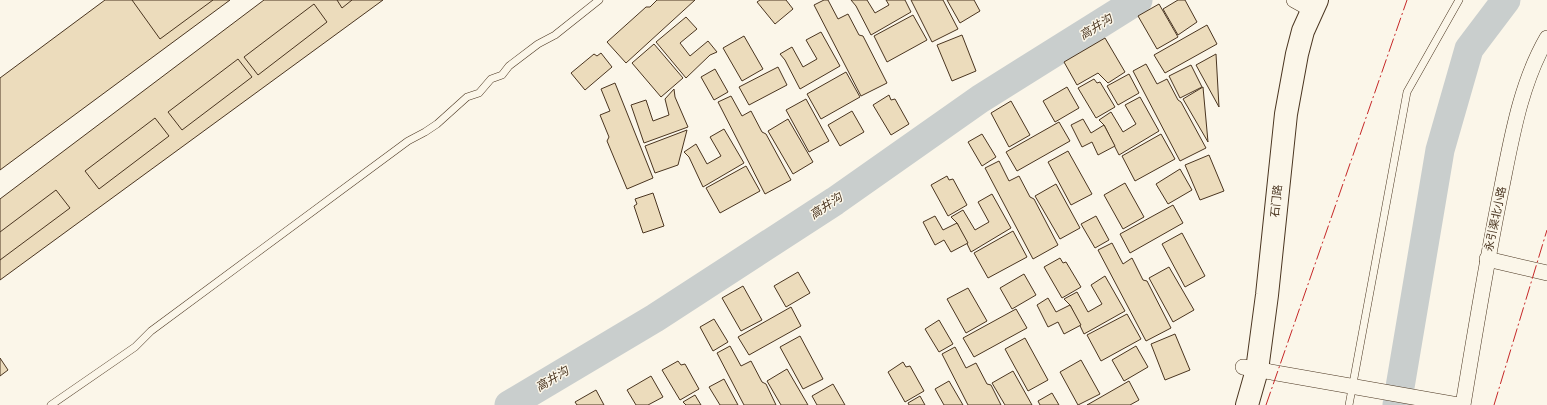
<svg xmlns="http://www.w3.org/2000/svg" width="1547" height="405" viewBox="0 0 1547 405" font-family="'Fira Sans','Noto Sans SC',sans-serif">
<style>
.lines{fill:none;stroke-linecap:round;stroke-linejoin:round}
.river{stroke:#c9cecd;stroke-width:29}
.building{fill:#ecdcbc;stroke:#4a3520}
.lane-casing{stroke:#4a3520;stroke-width:8}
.street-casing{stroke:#4a3520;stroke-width:16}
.highway-casing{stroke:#4a3520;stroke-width:24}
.lane{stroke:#fbf6e9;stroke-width:7}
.street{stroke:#fbf6e9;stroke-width:15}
.highway{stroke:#fbf6e9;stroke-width:22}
.power{stroke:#c62828;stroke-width:1;stroke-dasharray:14 3 2 3;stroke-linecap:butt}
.labels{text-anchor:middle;stroke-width:3;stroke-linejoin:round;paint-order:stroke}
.street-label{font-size:11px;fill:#4a3520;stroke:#fbf6e9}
.water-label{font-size:12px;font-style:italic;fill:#4a3520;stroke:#fbf6e9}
</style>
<rect width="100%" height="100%" fill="#fbf6e9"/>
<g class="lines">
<!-- river -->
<g class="river">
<path d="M509,405L655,318L835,201L980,99L1138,0"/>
<path d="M1397,405L1440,150L1469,49L1506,0"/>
</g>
</g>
<!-- building -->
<g class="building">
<path d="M105,0H230L0,170V78Z"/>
<path d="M132,0H213L160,39Z"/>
<path d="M264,0H383L0,280V199Z"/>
<path d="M337,0H352L342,8Z"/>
<path d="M657,0H695L626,63L607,42L646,7H650Z"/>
<path d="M760,0H786L793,9L775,24L757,2Z"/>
<path d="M824,0H828L838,19L848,14L859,35L863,36L887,83L861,96L814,5Z"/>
<path d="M851,0H867L875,13L889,5L886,0H905L911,12L871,35L856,6Z"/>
<path d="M911,0H943L958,29L932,42Z"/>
<path d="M947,0H974L980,11L960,23Z"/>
<path d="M1178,0H1185L1197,22L1178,35L1163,9Z"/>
<path d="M314,4L327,22L258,75L244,57Z"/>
<path d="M1159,4L1178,37L1157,49L1138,16Z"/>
<path d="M913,15L927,40L887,62L874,36Z"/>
<path d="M686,17L697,29L680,43L690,56L708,41L717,52L710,55L686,78L656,42Z"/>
<path d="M1207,25L1217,44L1165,73L1154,55Z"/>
<path d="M821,32L840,66L800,89L785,60L780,54L792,47L803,67L817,59L806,40Z"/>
<path d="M962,35L976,71L952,81L937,45Z"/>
<path d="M744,36L763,69L742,81L723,48Z"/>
<path d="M1105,38L1125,72L1108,83L1098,73L1077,85L1064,62Z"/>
<path d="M654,44L683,78L661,97L632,63Z"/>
<path d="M601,53L612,67L585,90L571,73L594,54L597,56Z"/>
<path d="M1216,54L1219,107L1196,65Z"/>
<path d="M238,59L252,77L182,130L168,112Z"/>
<path d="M1146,64L1157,84L1167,79L1178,100L1181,102L1206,148L1180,161L1133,71Z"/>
<path d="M1191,65L1202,87L1180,98L1169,76Z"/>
<path d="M778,67L787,85L749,105L739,87Z"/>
<path d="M715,69L728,92L714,100L701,77Z"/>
<path d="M846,72L860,97L821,119L807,94Z"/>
<path d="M1129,74L1139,93L1118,105L1107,86Z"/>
<path d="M1094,79L1097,83L1100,82L1115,107L1096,118L1078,88Z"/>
<path d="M615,83L653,178L627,189L607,141L609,137L600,115L610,111L601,89Z"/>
<path d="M1067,87L1079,108L1055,122L1043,101Z"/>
<path d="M1203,87L1208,142L1183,99Z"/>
<path d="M674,89L675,97L688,127L644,143L631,105L646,100L653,121L669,115L665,99Z"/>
<path d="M889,95L891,100L895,99L909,124L891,135L873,105Z"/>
<path d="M731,96L742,116L751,111L762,132L766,134L791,180L765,194L718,102Z"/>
<path d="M1140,97L1159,131L1119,155L1104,125L1099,120L1111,112L1123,132L1136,124L1125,105Z"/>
<path d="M806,99L829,141L809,152L786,110Z"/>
<path d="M1011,101L1030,135L1009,147L991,113Z"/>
<path d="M852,111L864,132L840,146L828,125Z"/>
<path d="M155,118L169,136L99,189L85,171Z"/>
<path d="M788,119L813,162L793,174L768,131Z"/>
<path d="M1083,119L1091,133L1104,125L1115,146L1098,155L1092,142L1082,147L1071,125Z"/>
<path d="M1059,122L1070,141L1017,171L1006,152Z"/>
<path d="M724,129L744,163L703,187L689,157L684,152L696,144L707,164L721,156L710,137Z"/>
<path d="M687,130L678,165L655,173L645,146Z"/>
<path d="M982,134L996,157L982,166L968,142Z"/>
<path d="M1161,134L1175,159L1135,181L1122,156Z"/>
<path d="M1068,151L1092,194L1071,205L1048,162Z"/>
<path d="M1209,155L1224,191L1200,200L1185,165Z"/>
<path d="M999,161L1009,181L1019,176L1030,197L1034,199L1058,245L1033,259L985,168Z"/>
<path d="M746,166L760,191L720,213L706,188Z"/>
<path d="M1180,169L1192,190L1168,204L1156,184Z"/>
<path d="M947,176L949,180L953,179L967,205L948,216L931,185Z"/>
<path d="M1125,183L1144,217L1123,229L1104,195Z"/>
<path d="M1056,184L1080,228L1060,239L1035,196Z"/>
<path d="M56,190L70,208L0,260V232Z"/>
<path d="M653,193L664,226L643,233L634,206L637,204L635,199Z"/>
<path d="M992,194L1011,228L971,252L957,223L951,217L963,210L975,230L989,222L978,202Z"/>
<path d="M1173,205L1183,223L1130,253L1120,234Z"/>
<path d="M935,216L943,230L957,223L968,243L951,252L944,240L935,245L923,222Z"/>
<path d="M1096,216L1109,240L1095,248L1081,224Z"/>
<path d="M1013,231L1027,257L988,278L974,253Z"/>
<path d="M1182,233L1205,276L1185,287L1162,244Z"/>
<path d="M1112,243L1123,264L1132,258L1143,280L1147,281L1171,328L1146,341L1098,250Z"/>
<path d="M1060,258L1063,263L1066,262L1081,287L1062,298L1044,267Z"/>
<path d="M1169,267L1194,310L1173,322L1149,278Z"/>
<path d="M798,272L810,293L786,307L774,286Z"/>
<path d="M1024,274L1036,295L1012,309L1000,288Z"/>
<path d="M1105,276L1125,311L1084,334L1070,305L1064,299L1077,292L1088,312L1102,304L1091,285Z"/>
<path d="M743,286L762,320L741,331L722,298Z"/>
<path d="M968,288L987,321L966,333L947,299Z"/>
<path d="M1048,298L1056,312L1070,305L1081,325L1064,334L1058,322L1048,327L1037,305Z"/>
<path d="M791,307L801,326L749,355L738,337Z"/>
<path d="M1016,309L1027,328L974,357L963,338Z"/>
<path d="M1127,314L1141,339L1101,361L1087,335Z"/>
<path d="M714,319L728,342L713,351L700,327Z"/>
<path d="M939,320L953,344L939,352L925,329Z"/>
<path d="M1175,334L1190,370L1165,380L1151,344Z"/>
<path d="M800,336L823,379L803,389L780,347Z"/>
<path d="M1025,338L1048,380L1028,391L1005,349Z"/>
<path d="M730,346L741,366L751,361L762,382L766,384L776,405H744L717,353Z"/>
<path d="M1136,346L1148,367L1124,381L1112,360Z"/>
<path d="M955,347L966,368L976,363L987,384L991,385L1001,405H968L942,354Z"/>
<path d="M0,358L8,370L0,376Z"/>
<path d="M1081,360L1100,394L1078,405L1060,372Z"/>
<path d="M678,361L681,365L685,364L699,389L680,400L662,370Z"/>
<path d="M903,362L906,367L910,366L924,391L905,402L888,372Z"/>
<path d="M787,369L808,405H781L767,381Z"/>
<path d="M1013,371L1032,405H1005L992,383Z"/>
<path d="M651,376L663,397L648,405H636L627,390Z"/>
<path d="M724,379L738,405H720L709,387Z"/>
<path d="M949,381L963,405H944L935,389Z"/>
<path d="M1129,381L1139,400L1130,405H1087Z"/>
<path d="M833,384L845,405H817L812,396Z"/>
<path d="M596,390L604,405H577L575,402Z"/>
<path d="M1052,393L1059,405H1040L1038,401Z"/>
<path d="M695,395L701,405H686L683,402Z"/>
<path d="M920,396L925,405H909L908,403Z"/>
</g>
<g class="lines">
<!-- lane casing -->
<g class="lane-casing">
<g id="lane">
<path d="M51,405L135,347L151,331L408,141L425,132L437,124L467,97L479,93L491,79L502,75L509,66L538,44L555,35L599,0"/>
<path d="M1349,405L1407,92L1459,0"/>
</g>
</g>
<!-- street casing -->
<g class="street-casing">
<g id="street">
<path d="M1294,0L1312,10"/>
<path d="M1487,259L1547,273"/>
<path d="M1243,367L1458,405"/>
<path d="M1463,405C1475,332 1487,259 1502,186C1512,136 1521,83 1547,38"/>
</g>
</g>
<!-- highway casing -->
<g class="highway-casing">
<path id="highway" d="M1247,405L1257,370L1267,295L1286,114L1297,54L1303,31L1317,0"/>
</g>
<!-- lane -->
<use href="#lane" class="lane"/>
<!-- street -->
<use href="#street" class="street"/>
<!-- highway -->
<use href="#highway" class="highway"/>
<!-- power -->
<g class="power">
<path d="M1266,405L1407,0"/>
<path d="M1494,405L1547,230"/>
</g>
</g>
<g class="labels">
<!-- street labels -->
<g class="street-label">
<text transform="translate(1276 201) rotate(-84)" y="4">石门路</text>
<text transform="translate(1495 219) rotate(-78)" y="4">永引渠北小路</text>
</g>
<!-- water labels -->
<g class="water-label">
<text transform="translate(1096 27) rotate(-32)" y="4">高井沟</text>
<text transform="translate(826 206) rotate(-34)" y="4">高井沟</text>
<text transform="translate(552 379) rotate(-31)" y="4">高井沟</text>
</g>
</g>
</svg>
